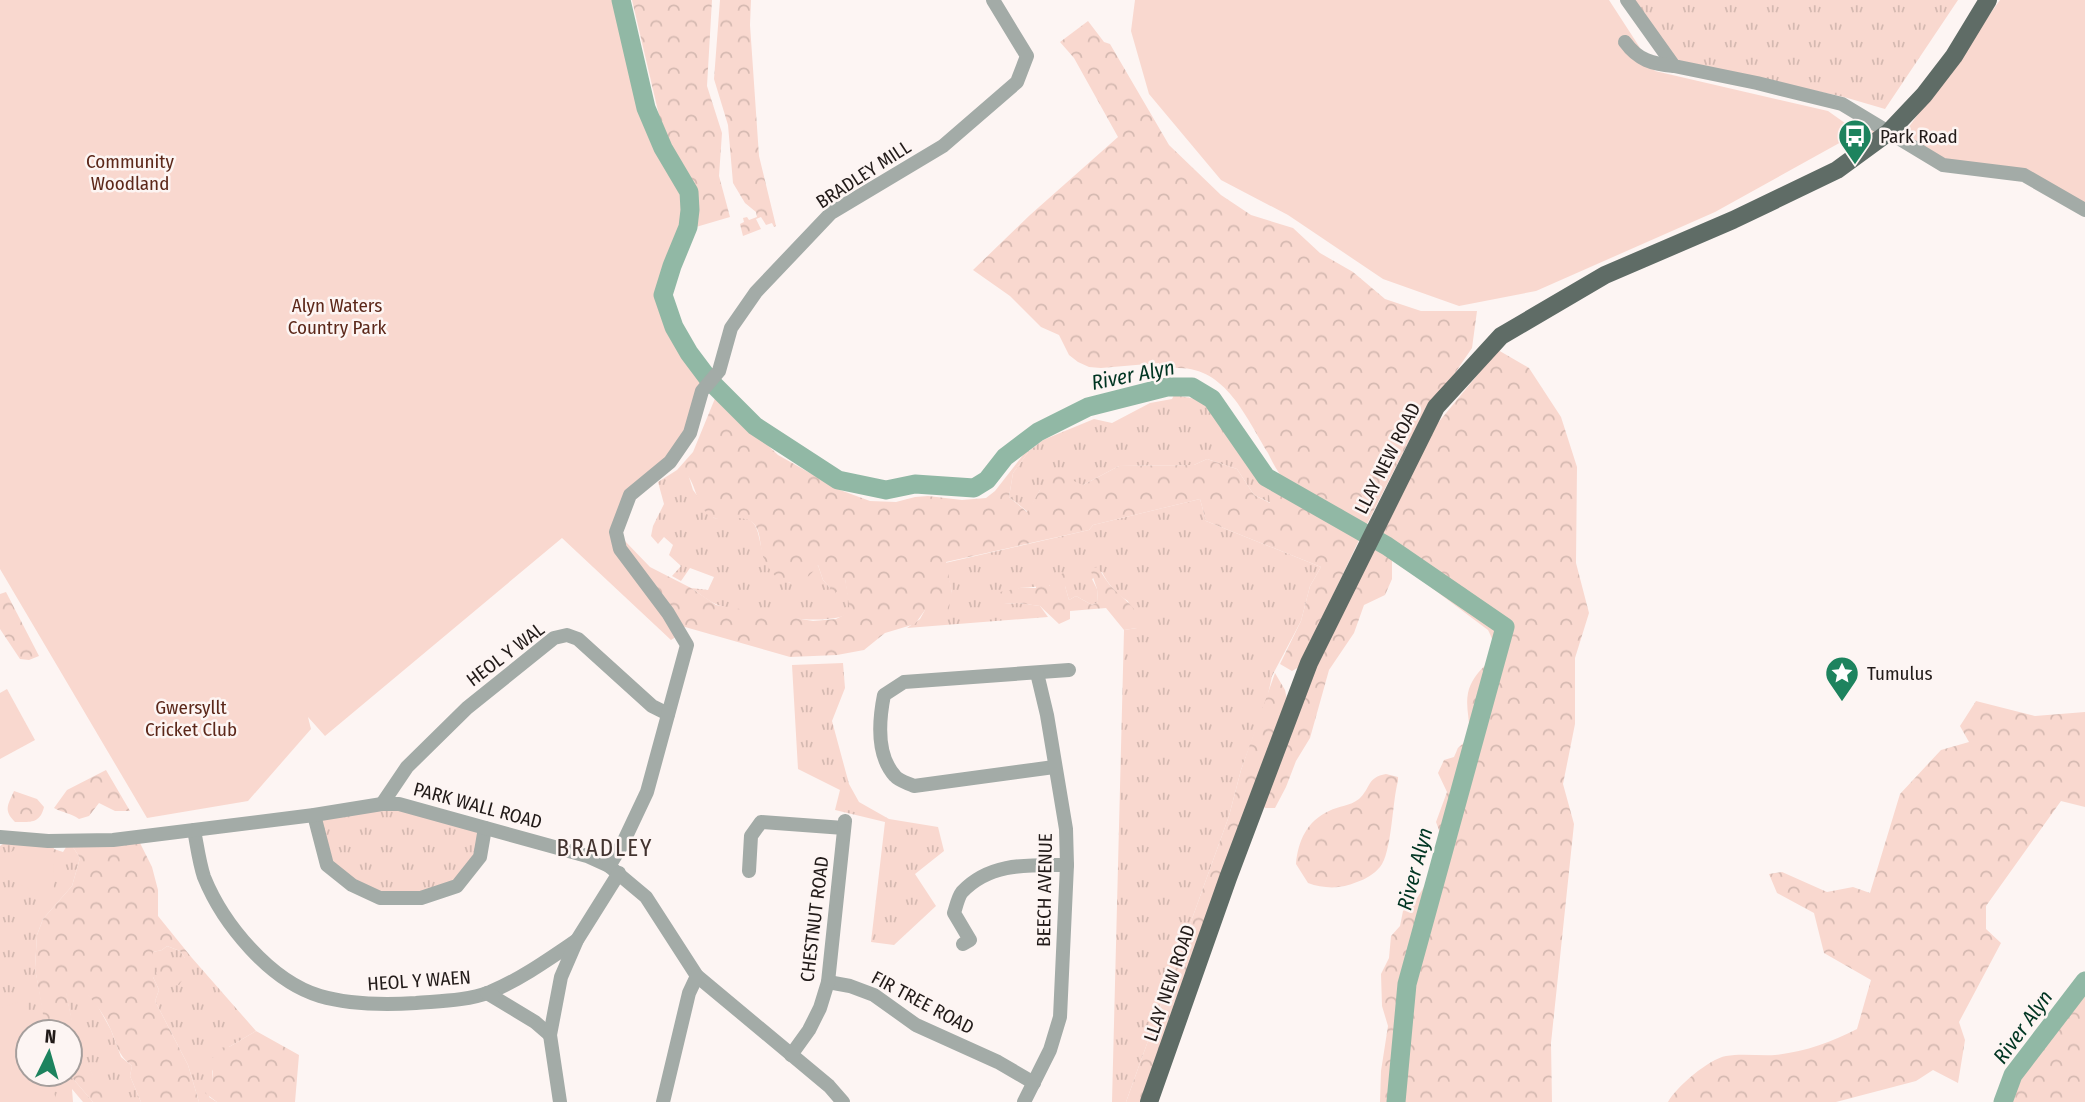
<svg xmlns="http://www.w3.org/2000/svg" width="2085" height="1102" viewBox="0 0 2085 1102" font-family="'Fira Sans Condensed',sans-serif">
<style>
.grass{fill:url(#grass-tufts)}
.forest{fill:url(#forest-crowns)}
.green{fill:#f9d8cf}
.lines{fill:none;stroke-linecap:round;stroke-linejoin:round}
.river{stroke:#91b8a5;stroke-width:19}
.minor{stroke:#a3aba7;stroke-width:14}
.major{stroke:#5f6c66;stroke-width:18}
.labels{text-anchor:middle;stroke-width:5;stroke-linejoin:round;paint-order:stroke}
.poi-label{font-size:19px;fill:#221b19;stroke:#fdf5f3;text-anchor:start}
.park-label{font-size:19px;fill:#5c281a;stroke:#fdf5f3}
.street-label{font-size:19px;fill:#221b19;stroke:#fdf5f3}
.water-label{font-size:21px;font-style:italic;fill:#003522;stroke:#fdf5f3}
.quarter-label{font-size:23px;letter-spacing:2px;fill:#42332f;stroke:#fdf5f3}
</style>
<defs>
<pattern id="grass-tufts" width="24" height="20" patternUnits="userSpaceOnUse" patternTransform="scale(1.75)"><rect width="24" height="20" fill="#f9d8cf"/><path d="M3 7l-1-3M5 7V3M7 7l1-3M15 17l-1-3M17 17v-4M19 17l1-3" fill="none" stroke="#d5b9b1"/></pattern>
<pattern id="forest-crowns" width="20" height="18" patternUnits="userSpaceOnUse" patternTransform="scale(1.75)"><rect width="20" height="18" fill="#f9d8cf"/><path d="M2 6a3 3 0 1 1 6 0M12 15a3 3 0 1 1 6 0" fill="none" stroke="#d5b9b1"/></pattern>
</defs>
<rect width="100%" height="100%" fill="#fdf5f3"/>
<!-- grass -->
<g class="grass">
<path d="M1630,0H1958L1885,109L1844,97L1677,61Z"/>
<path d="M1174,395L1202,400L1219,419L1235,444L1241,448L1268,486L1271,503L1254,495L1237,469L1207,459L1194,465L1119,466L1083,485L1040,490L1028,512L1009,497L1013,473L1029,451L1043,440L1094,419L1112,423L1150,403L1172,399Z"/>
<path d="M677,470H683L688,474L693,490L714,518C724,519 737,515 747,519C768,526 750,566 790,583L818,565L823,580L830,588L845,578L851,612C831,629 744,613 718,605C709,602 699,593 691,588L708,590L714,577L690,568L681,581L672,576L681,566L669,555L673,545L664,537L658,544L651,536L653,526L664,504L658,482Z"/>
<path d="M1200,499L1206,521L1321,567L1310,586L1301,621L1272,676L1267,699L1241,770L1229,816L1126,1102H1112L1124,630L1137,628L1128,601C1117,595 1108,584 1102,572L1092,579L1097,589L1098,602L1092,605L1076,596L1069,600L1065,586C1050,583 1035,588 1019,588L1004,604L1018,603L1040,606L1048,617L907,628L920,619L925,610L952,593L945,563L1089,530L1093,525Z"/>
<path d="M843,663L845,688L832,721L849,784L859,802L889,819L938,827L944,851L915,874L936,906L894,945L871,942L885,822L835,810L840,790L798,769L792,665Z"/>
<path d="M382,804L485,828L480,857L457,886L380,898L327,865L314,815Z"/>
<path d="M3,844H53L54,849L63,852L68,844H71L80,858L72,886L43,919L37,935L35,968L47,1032H28V1074H69L93,1102H83L72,1089L73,1102H0V846Z"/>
<path d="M167,946L180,951L185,958H192L256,1031L229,1047L212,1071L213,1081L209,1097L217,1102H199L188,1065L155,1001L159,990L153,977V952L162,950Z"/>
<path d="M65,988L84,990L96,1003L111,1030L121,1057L132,1066L130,1076L141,1102H105L75,1038Z"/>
</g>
<!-- forest -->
<g class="forest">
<path d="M632,0H712L707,86L722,133L719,176L730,217L696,227L697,206L695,191L684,167L662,128Z"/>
<path d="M720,0H751L750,25L759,156L776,226L774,227L772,223L766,225L761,217L756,219L761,229L743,236L740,224L744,222L743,218L747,217L749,220L757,217L756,212L745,203L733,183L728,125L714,79Z"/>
<path d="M1088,21L1104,42L1110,44L1169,145L1221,195L1251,215L1293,228L1320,253L1353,272L1385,299L1421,311H1477L1472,348L1410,439L1366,526C1340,512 1301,499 1282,477C1276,470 1272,461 1268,453C1243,412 1221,357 1162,370L1159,363L1101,368L1089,367L1078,362L1069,355L1059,335L1041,327L1010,296L973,270L1030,215L1118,137L1074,58L1060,42Z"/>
<path d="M1498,350L1529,368L1561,417L1577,467L1576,563L1589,613L1575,658V724L1563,784L1574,824L1551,1043L1552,1102H1380L1381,1071L1388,1026L1382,1006L1381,974L1389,958L1391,936L1400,926L1403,911L1417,898L1436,868L1443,841L1436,822L1447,792L1438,773L1444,760L1454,757L1458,748L1469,738C1471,722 1465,708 1468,693C1475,662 1506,664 1488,630L1392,558V579L1385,595L1364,605L1354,633L1329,670L1310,738L1296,761L1286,787L1275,808H1265L1261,803L1312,670L1437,424Z"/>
<path d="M716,396L778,455L840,490L870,501L896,502L915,497L928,496L962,500L986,498L995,491L1027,450L1029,451L1013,473L1009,497L1027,512L1040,490L1058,474L1083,485L1119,466L1194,465L1207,459L1237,469L1254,495L1270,503L1268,486L1360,538L1299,667L1292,671L1280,664L1301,621L1310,586L1321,567L1206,521L1200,499L1093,525L1089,530L946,562L952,593L948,613L925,610L915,624L885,633L864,650L837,655L790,657L678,625L623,548V539L650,567L691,588L716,605L813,621L836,619L850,612L845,579L835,594L829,592L830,588L823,580L818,565C802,590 778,589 765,561C759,550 762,535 755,525C743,510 722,526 709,515C693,502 696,471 677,470L693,452Z"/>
<path d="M1096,567C1102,572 1103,576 1107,581C1117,596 1134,602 1140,621L1137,628L1124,630L1106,608L1070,611V619L1059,624L1040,606L1018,603L1004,604L1000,592L1019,588H1036L1037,574L1046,571L1050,577L1049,586L1057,576L1066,572L1072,576L1065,586L1069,600L1076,596L1092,605L1098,602L1097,589L1091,571Z"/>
<path d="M6,592L39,656L29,660L20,659L0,629V594Z"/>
<path d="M1275,673L1285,690L1288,704L1140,1102H1126L1229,816L1241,770Z"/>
<path d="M1976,701L2035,716L2085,712V807L2061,801L1986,906V929L2001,943L1959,1022L1965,1040L1958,1083L1933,1070L1916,1081L1836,1102H1668C1676,1087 1709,1059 1726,1056C1742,1053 1759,1056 1775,1055C1804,1052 1832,1042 1857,1029L1871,980L1824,953L1814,913L1777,893L1769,874L1782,872L1827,892L1853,887L1870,893L1900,794L1941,750L1969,742L1960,726Z"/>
<path d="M106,770L130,811H115L99,803L89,816L79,819C71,813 63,813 54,808L67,790Z"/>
<path d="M1386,774L1398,777V781C1392,802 1392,853 1380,867C1374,874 1366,879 1357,882C1342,889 1324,889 1308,883L1296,864C1298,841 1307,821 1329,811C1339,806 1350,806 1359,799C1371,788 1367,777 1386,774Z"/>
<path d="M14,791L37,799L44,807C40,824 30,822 15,822C3,810 8,805 14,791Z"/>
<path d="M139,841L152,867L158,890V916L192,958H185L180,951L167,946L162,950L153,952V977L159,990L155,1001L188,1065L199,1102H141L130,1076L132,1066C116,1053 118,1045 110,1028C103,1013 95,1002 84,991L75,997L66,990C73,1034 83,1058 105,1097V1102H93L69,1074L70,1032H47L45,1026L35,968L37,935L43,919L72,886L80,858L71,844Z"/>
<path d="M166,959L179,966L185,976L179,985C168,986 161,985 156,973Z"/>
<path d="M2085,975V1102H2012C2024,1066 2059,1003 2085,975Z"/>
<path d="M256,1031L299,1055L295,1102H217L205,1093L207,1086L213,1081L212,1061L216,1048L229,1047Z"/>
</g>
<!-- green -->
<g class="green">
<path d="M0,0H621L646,108L663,148L689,192L690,210L688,227L672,266L663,295L674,327L689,353L710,381L688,433L670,462L628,494L609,531L679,635L671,640L562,538L325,736L308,717L311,729L248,801L147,818L0,569Z"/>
<path d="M1135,0H1609L1655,71L1828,111L1852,128L1906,131L2000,0H2085V203L2023,173L1944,161L1906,138L1852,136L1715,212L1536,291L1459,306L1383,279L1288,215L1221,180L1149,94L1131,31Z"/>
<path d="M7,689L35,740L0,759V693Z"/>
<path d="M53,844L54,892L32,890L0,876V859L21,846L39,848L40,845Z"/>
<path d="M25,1000L35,1032H28V1074H48L57,1102H0V1008Z"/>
</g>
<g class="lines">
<!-- river -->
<g class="river">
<path d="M621,0L646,108L663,148L689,192L690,210L688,227L672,266L663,295L674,327L689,353L710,381L755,426L838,480L886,490L915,484L974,488L987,480L1005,457L1038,432L1088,407L1167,387H1192L1212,399L1266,477L1387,546L1505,627L1407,984L1396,1102"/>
<path d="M2003,1102L2013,1075L2085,981"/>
</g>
<!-- minor -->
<g class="minor">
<path d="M1627,0L1674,66L1757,83L1842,104L1943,165L2024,175L2085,210"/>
<path d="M1625,42C1638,60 1652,64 1674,66"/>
<path d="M1054,767L914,786C908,783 899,781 895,776C876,755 879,720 884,695L904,682L1069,670"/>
<path d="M382,804L407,767L467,708L554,638L567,635L578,639L652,706L668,714"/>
<path d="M314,815L327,865L352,885L380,898H421L457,886L480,857L485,828"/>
<path d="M194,830C197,845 199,862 204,877C223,924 270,981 320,996C351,1005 384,1005 416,1003C439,1001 467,1001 490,992C521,979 549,959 577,940"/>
<path d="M0,837L48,841L113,840L314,815L382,804H399L587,856L609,866L646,897L697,976L829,1086L843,1102"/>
<path d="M609,866L622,845L647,792L687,645L668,613L620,549L616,532L630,495L670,462L690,433L702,391L719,371L731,328L756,292L831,213L943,146L1017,82L1027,56L993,0"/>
<path d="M749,871L751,836L761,822L844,828"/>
<path d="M963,944L970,940L954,913C956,907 958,897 962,892C990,862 1029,865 1067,865"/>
<path d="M828,982L850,986L874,995L916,1025L998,1062L1034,1083"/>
<path d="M487,993L535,1022L550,1035"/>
<path d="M791,1055L809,1030L820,1008L828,982L845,821"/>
<path d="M560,1102L550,1035L561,977L577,940L619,873"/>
<path d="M663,1102L689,993L697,976"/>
<path d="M1024,1102L1050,1050L1060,1017L1067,865L1066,829L1047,715L1037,673"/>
</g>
<!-- major -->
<path class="major" d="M1149,1102L1228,878L1309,663L1436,407L1501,336L1605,275L1733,220L1837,170L1889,132L1924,95L1954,56L1988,0"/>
</g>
<!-- icons -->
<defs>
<g id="bus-pin" transform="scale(1.75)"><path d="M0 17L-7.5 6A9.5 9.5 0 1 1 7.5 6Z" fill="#1d835e" stroke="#fdf5f3"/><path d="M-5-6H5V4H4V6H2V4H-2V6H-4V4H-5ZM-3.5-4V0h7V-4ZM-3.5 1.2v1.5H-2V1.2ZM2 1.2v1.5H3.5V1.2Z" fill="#fff"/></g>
<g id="sight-pin" transform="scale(1.75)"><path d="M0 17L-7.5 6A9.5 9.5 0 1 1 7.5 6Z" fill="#1d835e" stroke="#fdf5f3"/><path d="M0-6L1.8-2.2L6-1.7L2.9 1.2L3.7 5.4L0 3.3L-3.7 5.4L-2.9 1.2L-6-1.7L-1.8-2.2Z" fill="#fff"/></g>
</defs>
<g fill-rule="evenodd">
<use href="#bus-pin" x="1855" y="136"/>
<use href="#sight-pin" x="1842" y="673"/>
</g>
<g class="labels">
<!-- poi labels -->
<g class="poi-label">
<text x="1880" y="143">Park Road</text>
<text x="1867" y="680">Tumulus</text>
</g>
<!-- park labels -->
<g class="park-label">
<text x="130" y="168">Community<tspan x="130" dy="22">Woodland</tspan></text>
<text x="337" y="312">Alyn Waters<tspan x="337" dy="22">Country Park</tspan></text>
<text x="191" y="714">Gwersyllt<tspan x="191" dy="22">Cricket Club</tspan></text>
</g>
<!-- street labels -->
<g class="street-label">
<text transform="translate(863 174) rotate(-33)" y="7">BRADLEY MILL</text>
<text transform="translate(1387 458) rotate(-63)" y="7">LLAY NEW ROAD</text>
<text transform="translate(505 654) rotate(-37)" y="7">HEOL Y WAL</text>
<text transform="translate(478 805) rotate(15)" y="7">PARK WALL ROAD</text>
<text transform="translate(1044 890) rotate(-89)" y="7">BEECH AVENUE</text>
<text transform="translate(814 919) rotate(-83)" y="7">CHESTNUT ROAD</text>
<text transform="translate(419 980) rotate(-4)" y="7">HEOL Y WAEN</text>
<text transform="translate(1169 983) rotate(-71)" y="7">LLAY NEW ROAD</text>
<text transform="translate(923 1002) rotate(28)" y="7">FIR TREE ROAD</text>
</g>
<!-- water labels -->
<g class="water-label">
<text transform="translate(1133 375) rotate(-11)" y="7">River Alyn</text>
<text transform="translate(1415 869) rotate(-75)" y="7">River Alyn</text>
<text transform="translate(2023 1027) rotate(-54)" y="7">River Alyn</text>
</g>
<!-- quarter labels -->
<g class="quarter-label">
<text x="605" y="856">BRADLEY</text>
</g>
</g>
<!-- north arrow -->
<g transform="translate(49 1053) rotate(5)"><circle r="33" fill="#fdf5f3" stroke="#a59e9c" stroke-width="2"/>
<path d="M0-5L12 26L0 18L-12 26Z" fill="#1d835e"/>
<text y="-10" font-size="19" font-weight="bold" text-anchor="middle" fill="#221b19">N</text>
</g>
</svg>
